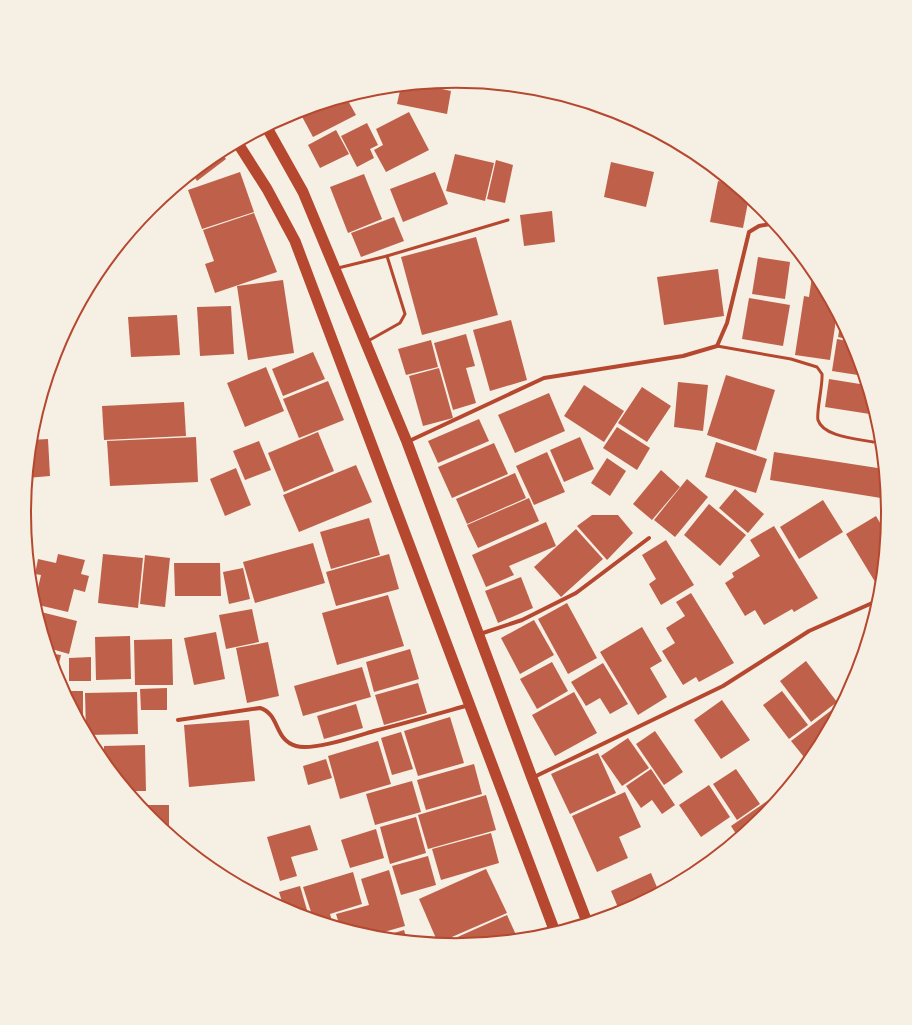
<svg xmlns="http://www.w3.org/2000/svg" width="912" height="1025" viewBox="0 0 912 1025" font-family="Mulish,sans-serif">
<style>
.building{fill:#bf614a}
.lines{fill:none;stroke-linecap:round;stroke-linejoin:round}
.service{stroke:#b5482f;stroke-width:3}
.minor{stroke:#b5482f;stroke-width:4}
.trunk{stroke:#b5482f;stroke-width:11}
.rim{fill:none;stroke:#b5482f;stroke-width:2}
</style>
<rect width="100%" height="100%" fill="#f6efe4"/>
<!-- building -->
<g class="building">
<path d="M419,84L451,91L447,114L397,104L401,86Z"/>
<path d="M346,97L356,115L313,137L299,111Z"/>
<path d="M409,112L429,150L386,172L374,150L383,145L376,129Z"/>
<path d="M367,123L378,145L370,149L374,158L357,167L341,136Z"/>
<path d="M336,130L349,154L320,168L308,145Z"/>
<path d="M220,151L226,159L197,181L192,173Z"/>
<path d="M455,154L494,163L485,201L446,191Z"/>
<path d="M496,160L513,165L505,203L487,199Z"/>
<path d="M611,162L654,172L646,207L604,197Z"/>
<path d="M240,172L254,212L202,229L188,190Z"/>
<path d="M435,172L448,204L403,222L390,189Z"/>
<path d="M364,174L382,219L348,233L330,187Z"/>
<path d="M186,178L188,180L165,198L164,196Z"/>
<path d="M718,181L733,184L749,197L743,228L710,222Z"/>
<path d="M552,211L555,242L524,246L520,215Z"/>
<path d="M254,213L277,272L215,293L205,264L214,261L203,230Z"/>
<path d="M394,217L404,241L361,257L351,233Z"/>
<path d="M476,237L498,315L422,335L401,257Z"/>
<path d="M758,257L790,262L785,299L752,294Z"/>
<path d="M718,269L724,316L664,325L657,277Z"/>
<path d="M813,270L830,300L819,299L830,300L837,313L830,360L795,355L804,296L809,297Z"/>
<path d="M283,280L294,353L248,360L237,286Z"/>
<path d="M749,298L790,305L783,346L742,339Z"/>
<path d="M231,306L234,354L200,356L197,307Z"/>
<path d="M177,315L180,355L131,357L128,317Z"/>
<path d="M511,320L527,380L490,391L473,330Z"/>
<path d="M841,320L851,340L838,337Z"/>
<path d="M466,334L475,366L466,368L476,403L453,410L434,343Z"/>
<path d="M837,339L852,342L864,376L832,371Z"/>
<path d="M431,340L438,367L406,375L398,349Z"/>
<path d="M313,352L325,379L283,396L272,369Z"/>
<path d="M266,367L284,411L245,427L227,383Z"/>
<path d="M439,368L453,418L423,426L409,376Z"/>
<path d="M726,375L775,390L756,451L707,435Z"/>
<path d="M829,379L866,385L876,415L825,407Z"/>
<path d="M328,381L344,420L299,438L283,399Z"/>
<path d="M678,382L708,385L703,431L674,427Z"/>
<path d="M584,385L624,411L604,442L564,416Z"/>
<path d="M642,387L671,406L647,442L618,423Z"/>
<path d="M549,393L565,431L515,453L498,415Z"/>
<path d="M184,402L186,436L104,440L102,406Z"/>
<path d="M479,419L489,441L438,463L428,441Z"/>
<path d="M617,427L650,448L637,470L603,448Z"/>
<path d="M318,432L334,471L284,492L268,453Z"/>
<path d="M196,437L198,482L110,486L107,441Z"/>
<path d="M580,437L594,469L564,482L550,450Z"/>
<path d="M48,439L50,476L27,478L31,440Z"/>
<path d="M259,441L271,470L245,480L233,451Z"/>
<path d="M716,442L767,459L756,493L705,477Z"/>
<path d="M494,443L508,474L452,498L438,467Z"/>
<path d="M547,452L565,492L534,505L516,466Z"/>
<path d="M774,452L884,469L887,499L770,480Z"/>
<path d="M607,458L626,471L610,496L591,483Z"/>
<path d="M356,465L372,502L299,532L283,495Z"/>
<path d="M236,468L251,505L225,516L210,479Z"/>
<path d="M661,470L680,487L652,520L633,504Z"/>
<path d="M515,473L526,498L467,524L456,499Z"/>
<path d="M687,479L708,497L675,537L654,520Z"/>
<path d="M735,489L764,514L748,533L719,508Z"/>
<path d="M529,498L539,521L478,548L467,525Z"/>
<path d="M823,500L843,532L799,559L780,527Z"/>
<path d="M709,504L746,535L720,566L684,535Z"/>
<path d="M592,515H618L633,533L607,560L577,526Z"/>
<path d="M876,516L886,533L880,590L846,534Z"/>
<path d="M369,518L380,555L331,569L320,532Z"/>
<path d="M546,522L556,546L509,566L514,575L486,587L472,555Z"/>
<path d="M774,526L818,598L794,612L792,609L764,625L755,610L745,616L725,583L734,577L732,573L760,556L750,540Z"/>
<path d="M576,529L603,559L561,597L534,567Z"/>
<path d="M666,540L694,585L661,605L649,584L656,579L642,555Z"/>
<path d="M313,543L325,583L255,603L243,562Z"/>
<path d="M58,554L85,560L81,574L89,576L85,592L74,589L68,612L34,604L32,597V587L38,588L41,575L35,574L38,559L56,563Z"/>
<path d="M103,554L143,558L138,608L98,603Z"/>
<path d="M389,554L399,589L336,606L326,572Z"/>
<path d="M145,555L170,558L165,607L140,604Z"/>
<path d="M174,563H220L221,596H175Z"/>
<path d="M243,568L250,599L229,604L223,572Z"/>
<path d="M521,577L533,608L498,623L485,591Z"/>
<path d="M691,593L734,663L699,682L696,677L683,685L662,651L675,643L666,628L685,616L676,602Z"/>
<path d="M388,595L404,646L337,665L322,613Z"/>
<path d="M567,603L597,658L568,674L538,619Z"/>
<path d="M252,609L259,642L226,649L219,615Z"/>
<path d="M37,611L77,621L69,654L48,648Z"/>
<path d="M534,620L554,655L520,674L501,638Z"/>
<path d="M642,627L662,661L650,668L667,697L638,715L600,652Z"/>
<path d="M216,632L225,679L194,685L184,638Z"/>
<path d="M130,636L131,679L96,680L95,637Z"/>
<path d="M172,639L173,685H135L134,640Z"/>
<path d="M268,642L279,696L247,703L236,648Z"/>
<path d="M410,649L419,679L374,692L366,662Z"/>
<path d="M49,653L61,655L56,676Z"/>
<path d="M91,657V681H69V658Z"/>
<path d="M806,661L837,702L811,722L780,681Z"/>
<path d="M552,662L568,691L537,709L520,679Z"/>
<path d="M603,663L628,704L610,714L600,698L586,706L571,682Z"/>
<path d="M362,667L371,697L303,716L294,686Z"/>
<path d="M418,683L427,713L384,725L375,695Z"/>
<path d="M167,688V710H141L140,689Z"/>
<path d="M64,691H83V727L81,722Z"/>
<path d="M782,691L808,725L789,739L763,705Z"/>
<path d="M137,692L138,734L87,735L86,732L85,693Z"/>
<path d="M574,692L597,733L555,756L532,715Z"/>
<path d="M722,700L750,740L721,759L694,720Z"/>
<path d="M356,704L363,728L324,739L317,716Z"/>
<path d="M833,709L837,713L815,753L808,762L791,741Z"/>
<path d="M450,717L464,763L418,776L404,731Z"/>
<path d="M249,720L255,781L189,787L184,725Z"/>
<path d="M655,731L683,772L664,785L636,744Z"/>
<path d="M401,732L413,769L392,775L381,738Z"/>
<path d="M628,738L649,768L622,786L601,756Z"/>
<path d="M378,741L391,784L340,799L328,756Z"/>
<path d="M145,745L146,791H129L104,762V746Z"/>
<path d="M598,753L616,793L570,814L551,774Z"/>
<path d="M326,759L332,778L308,785L303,766Z"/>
<path d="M474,764L482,794L426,810L417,780Z"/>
<path d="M651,769L675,805L662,814L652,800L641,808L626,786Z"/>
<path d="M736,769L760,804L737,820L713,784Z"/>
<path d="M412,781L421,812L375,825L366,794Z"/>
<path d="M709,785L730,817L701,837L679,805Z"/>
<path d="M625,792L641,827L619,837L628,858L597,872L572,816Z"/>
<path d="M486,795L496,830L428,849L418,815Z"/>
<path d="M773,797L776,801L761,818L738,837L731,826Z"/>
<path d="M143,805H169V833L150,818L143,809Z"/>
<path d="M416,817L426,853L390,864L380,827Z"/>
<path d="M310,825L318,850L291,857L297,876L280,881L267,837Z"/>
<path d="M376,829L384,858L350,868L341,840Z"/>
<path d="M491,833L499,863L441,880L432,849Z"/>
<path d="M428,856L436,885L401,895L392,866Z"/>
<path d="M486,869L507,913L438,943L419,899Z"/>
<path d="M389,870L405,926L370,936L340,927L336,914L369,905L361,879Z"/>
<path d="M353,872L362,904L330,914L332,921L327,923L313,918L303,887Z"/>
<path d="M651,873L659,892L620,912L611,891Z"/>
<path d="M300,886L309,917L284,908L279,892Z"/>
<path d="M507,915L517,937L456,944L444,943Z"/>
<path d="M404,930L407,940L380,937Z"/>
</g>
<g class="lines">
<!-- service -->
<g class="service">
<path d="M338,268L387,256L508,220"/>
<path d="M368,341L400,323L405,314L387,256"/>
<path d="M717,346L791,359L817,367L822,374C823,385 816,413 818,420C823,437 859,439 873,442"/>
</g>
<!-- minor -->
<g class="minor">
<path d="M407,442L544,378L683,356L717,346L727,323L749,232L759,226L775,223"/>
<path d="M480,634L522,620L576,593L649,538"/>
<path d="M178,720L260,708C280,714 274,740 296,746C313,751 357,736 374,731C406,723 437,714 469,705"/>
<path d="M534,777L723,686L809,631L879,600"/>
</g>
<!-- trunk -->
<g class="trunk">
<path d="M266,126L303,192L407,442L532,778L587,922"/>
<path d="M237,142L267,189L295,241L555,932"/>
</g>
</g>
<!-- crop -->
<path d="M0 0H912V1025H0ZM31 513a425 425 0 1 1 850 0a425 425 0 1 1-850 0Z" fill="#f6efe4" fill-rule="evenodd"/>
<path class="rim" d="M31 513a425 425 0 1 1 850 0a425 425 0 1 1-850 0Z"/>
</svg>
